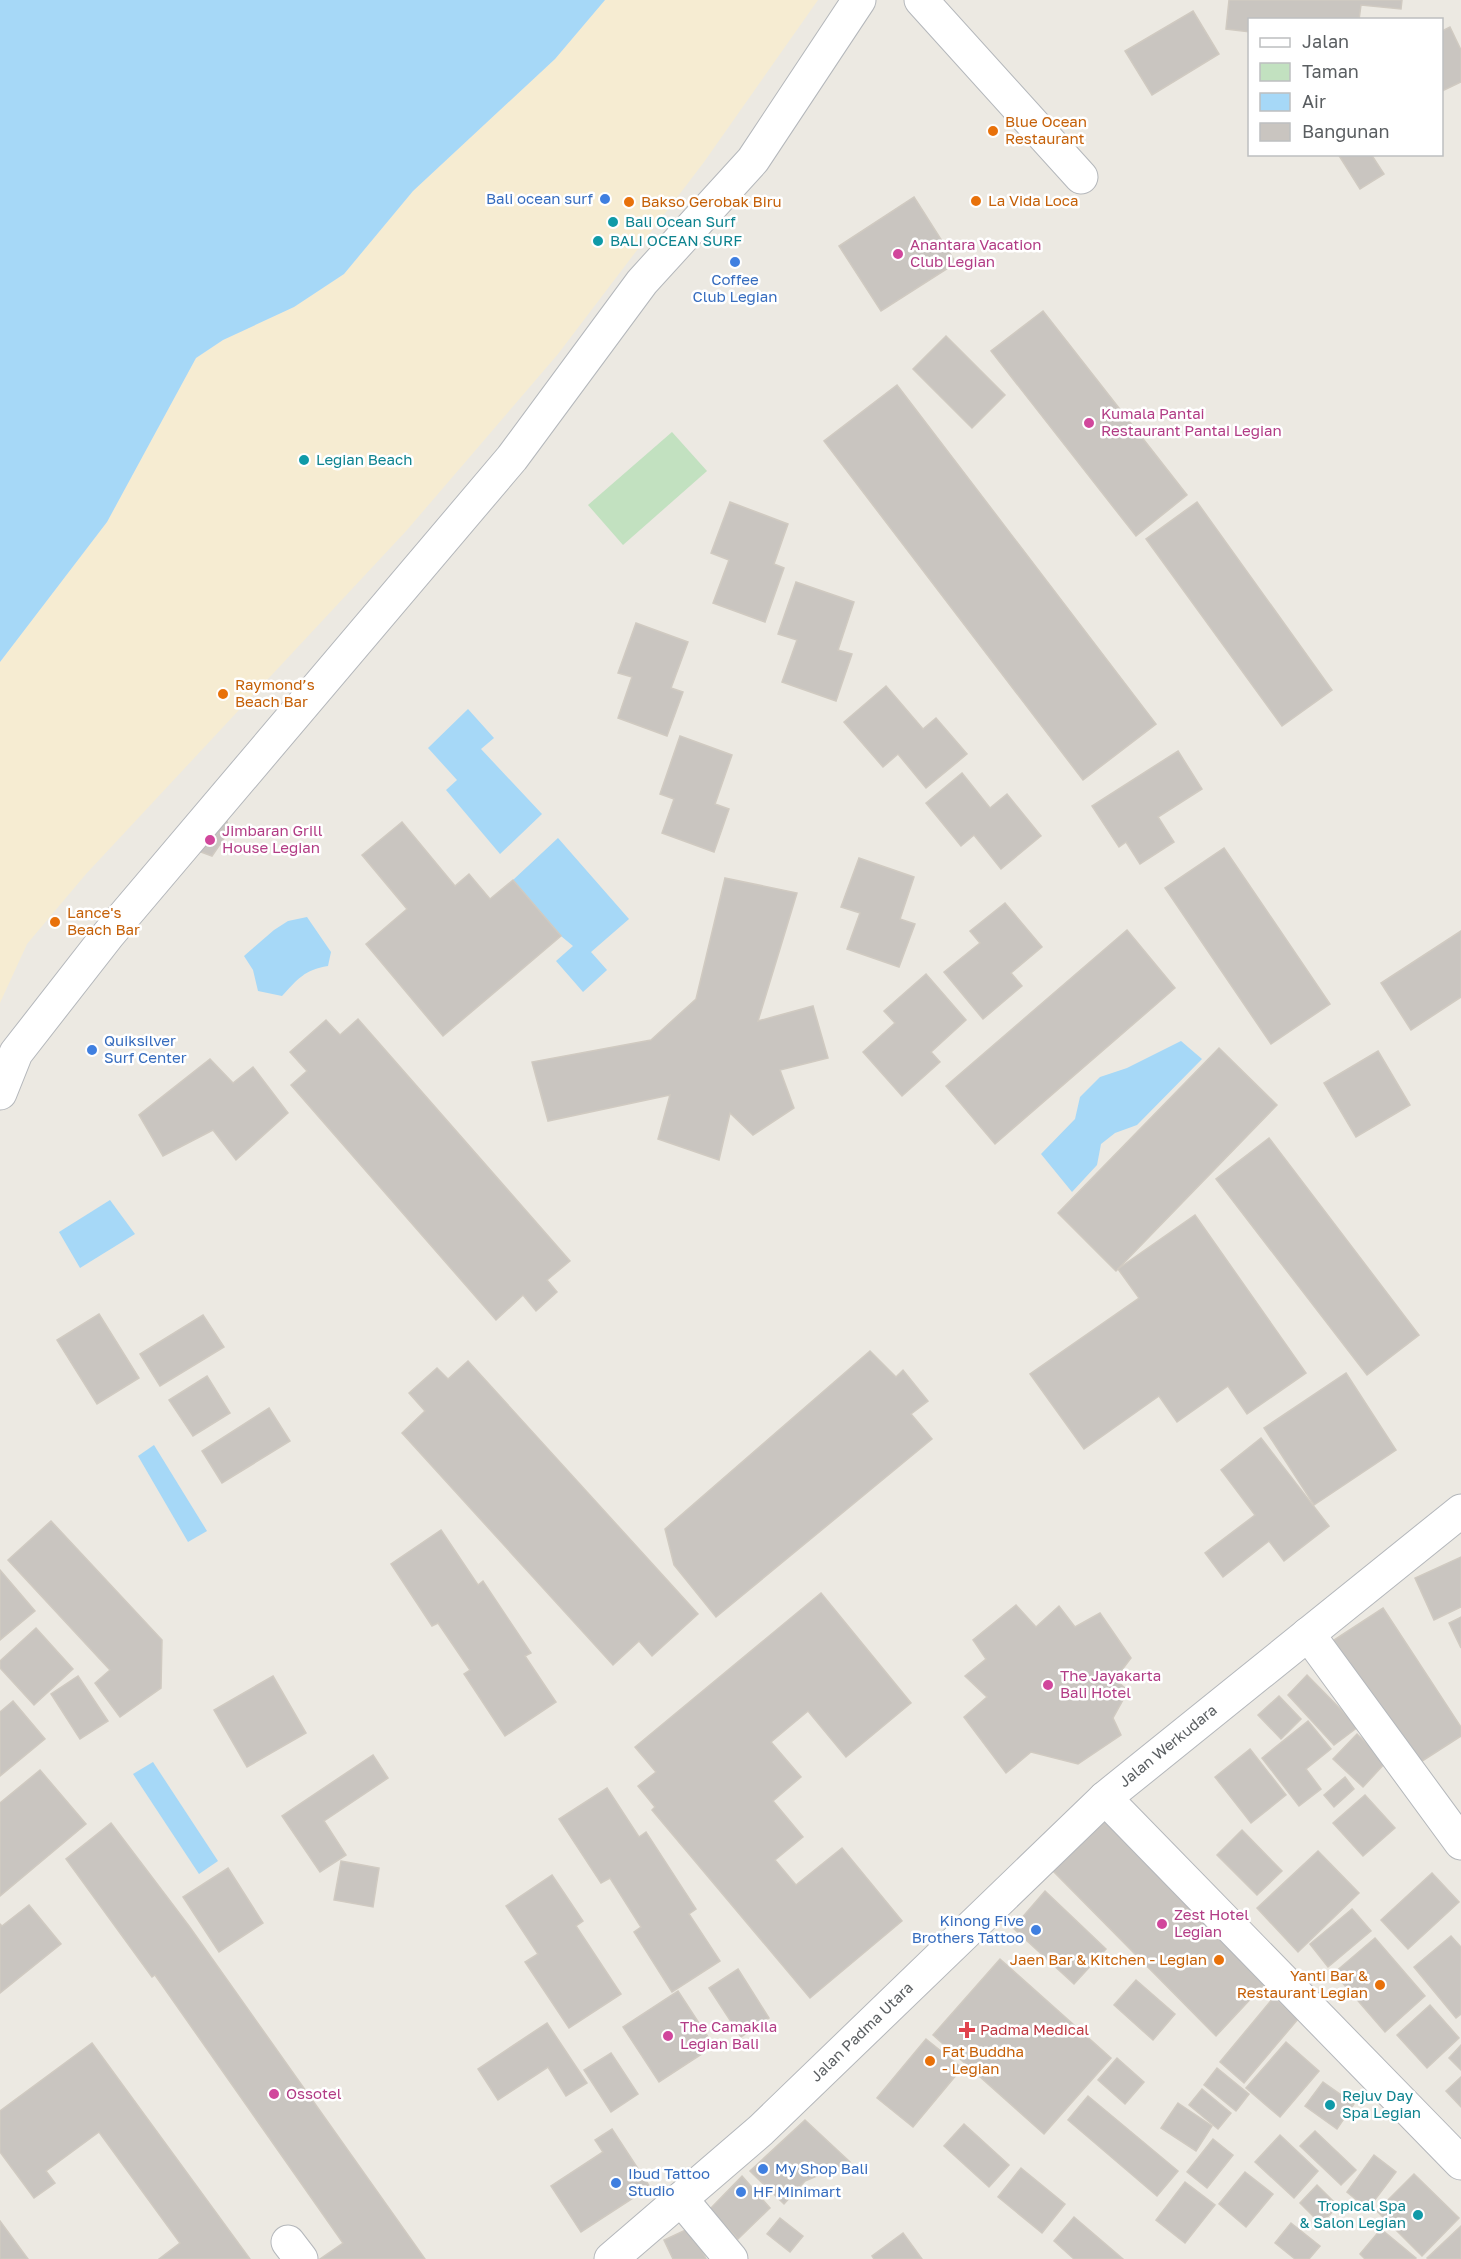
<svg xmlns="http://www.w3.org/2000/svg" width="1461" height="2259" viewBox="0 0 1461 2259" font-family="'Golos Text',sans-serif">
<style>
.green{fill:#c2e1c0}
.sand{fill:#f6ecd2}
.water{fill:#a6d8f7}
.building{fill:#c9c5c0;stroke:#d0cac1;stroke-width:1.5}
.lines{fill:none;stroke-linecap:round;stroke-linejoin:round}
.minor-casing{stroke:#b4b7bb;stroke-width:35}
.minor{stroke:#fff;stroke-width:33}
.food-dot{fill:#e8710a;stroke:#fff;stroke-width:2}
.shop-dot{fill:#3f7fe0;stroke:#fff;stroke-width:2}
.culture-dot{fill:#0f9aa8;stroke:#fff;stroke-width:2}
.hotel-dot{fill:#d1479c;stroke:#fff;stroke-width:2}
.health-dot{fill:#e0444e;stroke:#fff;stroke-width:2}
.labels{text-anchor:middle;stroke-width:5;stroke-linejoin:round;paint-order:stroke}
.food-label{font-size:15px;fill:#c56008;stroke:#fff;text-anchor:start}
.shop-label{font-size:15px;fill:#366cbe;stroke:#fff;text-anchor:start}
.culture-label{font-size:15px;fill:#0d838f;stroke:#fff;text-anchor:start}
.hotel-label{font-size:15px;fill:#b23c85;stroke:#fff;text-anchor:start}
.street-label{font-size:15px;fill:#5a5e61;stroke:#fff}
.health-label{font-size:15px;fill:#be3a42;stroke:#fff;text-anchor:start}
</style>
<rect width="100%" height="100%" fill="#ece9e2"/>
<!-- green -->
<path class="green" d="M672,432L707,471L623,545L588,505Z"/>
<!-- sand -->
<path class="sand" d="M605,0H818L704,162L558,354L407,530L86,874L27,944L0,1003V662L107,522L196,358L223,340L294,307L344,274L413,191L555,59Z"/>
<!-- water -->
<g class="water">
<path d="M0,0H605L555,59L413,191L344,274L294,307L223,340L196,358L107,522L0,662Z"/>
<path d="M468,709L494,738L481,749L542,814L500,854L446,790L457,780L428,748Z"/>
<path d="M558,838L629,919L591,952L607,970L583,992L556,961L573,946L561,936L513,880Z"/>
<path d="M307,917L331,952L328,966C304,970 298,979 282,996L258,991L253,970L244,956L274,930L288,921Z"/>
<path d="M1181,1041L1202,1059L1137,1125L1115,1133L1101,1144L1097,1165L1072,1192L1041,1154L1075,1119L1080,1097L1100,1077L1127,1068Z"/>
<path d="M110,1200L135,1234L80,1268L59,1232Z"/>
<path d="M154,1445L207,1531L188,1542L138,1456Z"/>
<path d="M153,1762L218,1861L199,1874L133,1774Z"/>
</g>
<!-- building -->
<g class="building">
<path d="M1229,0H1402L1401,9L1361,5L1359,20H1250V32L1226,29Z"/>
<path d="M1193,11L1219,54L1152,95L1125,51Z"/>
<path d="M1450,27L1461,50V82L1442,91V31Z"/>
<path d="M1338,154H1371L1384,174L1360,189Z"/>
<path d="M914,197L956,263L881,311L839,246Z"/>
<path d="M1043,311L1187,495L1136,536L991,351Z"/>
<path d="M946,336L1005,395L972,428L913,369Z"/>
<path d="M897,385L1156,724L1083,780L824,441Z"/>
<path d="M730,502L788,524L774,564L784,568L765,622L713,603L729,560L711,553Z"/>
<path d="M1197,502L1332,690L1282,726L1146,539Z"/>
<path d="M796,582L854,602L838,650L852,654L836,701L782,682L797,640L778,634Z"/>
<path d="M636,623L688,642L671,688L683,692L667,736L618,718L632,677L618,673Z"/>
<path d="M886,686L923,729L936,718L967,754L926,788L898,754L883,767L844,722Z"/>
<path d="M680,736L732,755L715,804L729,809L714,852L662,833L674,799L660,794Z"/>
<path d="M1178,751L1202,789L1158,817L1174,842L1140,864L1126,842L1119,847L1092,806Z"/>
<path d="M962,773L990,808L1007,794L1041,836L1001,869L974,835L961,846L926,803Z"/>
<path d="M225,812L229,831L212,856L190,848Z"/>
<path d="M402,822L455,886L469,874L490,899L513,880L561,936L443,1036L366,944L407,909L362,855Z"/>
<path d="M1224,848L1330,1004L1271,1044L1165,888Z"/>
<path d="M859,858L914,877L900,919L915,924L899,967L847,949L860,913L841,907Z"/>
<path d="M725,878L797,893L758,1021L813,1006L828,1058L780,1070L794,1108L753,1135L730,1113L719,1160L658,1139L670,1095L548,1121L532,1062L651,1040L696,999Z"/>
<path d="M1005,903L1042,947L1011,973L1022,986L983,1019L944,972L980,943L970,931Z"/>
<path d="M1127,930L1175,988L995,1144L946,1086Z"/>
<path d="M1461,931V997L1411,1030L1381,983Z"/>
<path d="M926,974L966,1020L931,1052L940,1062L902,1096L863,1052L895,1023L884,1011Z"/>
<path d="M358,1019L570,1261L547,1280L557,1292L536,1311L523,1295L496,1320L291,1085L307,1071L290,1052L326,1020L340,1035Z"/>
<path d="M1219,1048L1277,1105L1116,1271L1058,1213Z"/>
<path d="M1378,1051L1410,1105L1356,1137L1324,1083Z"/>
<path d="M210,1059L233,1083L253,1067L288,1113L236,1160L213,1130L163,1156L139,1115Z"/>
<path d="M1269,1138L1419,1335L1367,1375L1216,1179Z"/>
<path d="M1195,1215L1306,1373L1247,1414L1228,1386L1177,1422L1159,1396L1084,1449L1030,1374L1139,1298L1118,1269Z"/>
<path d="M99,1314L139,1378L97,1404L57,1340Z"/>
<path d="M203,1315L224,1347L160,1386L140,1354Z"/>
<path d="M870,1351L896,1377L903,1370L928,1401L911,1414L932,1439L716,1617L674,1565L665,1529Z"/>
<path d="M468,1361L698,1614L652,1656L639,1641L613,1665L402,1433L425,1411L409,1393L437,1368L448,1379Z"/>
<path d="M1346,1373L1396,1450L1314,1505L1264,1428Z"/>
<path d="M207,1376L230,1413L193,1436L169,1400Z"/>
<path d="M269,1408L290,1441L222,1483L202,1451Z"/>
<path d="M1261,1438L1329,1526L1284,1561L1269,1541L1223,1577L1205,1553L1255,1515L1221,1470Z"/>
<path d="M51,1521L162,1640L161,1688L120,1717L95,1683L110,1670L8,1560Z"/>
<path d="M441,1530L478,1585L483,1581L531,1653L525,1656L556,1702L505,1736L464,1674L470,1670L438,1623L432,1626L391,1564Z"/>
<path d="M1461,1557V1607L1434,1620L1415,1578Z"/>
<path d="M0,1570L35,1611L0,1640Z"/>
<path d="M821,1593L911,1703L846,1757L808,1711L771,1742L801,1777L773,1801L803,1837L775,1860L796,1885L842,1848L902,1921L810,1998L652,1810L655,1807L638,1786L656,1772L635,1747Z"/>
<path d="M1016,1605L1036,1627L1059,1606L1075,1627L1100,1613L1131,1658L1115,1679L1128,1691L1113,1718L1121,1735L1078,1764L1031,1752L1006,1773L964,1717L987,1697L965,1676L986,1659L973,1640Z"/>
<path d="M1383,1608L1461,1727V1736L1413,1767L1331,1642Z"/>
<path d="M1461,1617V1648L1449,1623Z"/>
<path d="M36,1628L73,1669L34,1705L0,1668V1661Z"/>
<path d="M1307,1675L1358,1727L1334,1745L1288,1695Z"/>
<path d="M78,1676L108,1721L80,1739L51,1694Z"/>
<path d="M273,1676L306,1733L247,1767L214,1710Z"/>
<path d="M1279,1696L1301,1719L1281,1739L1258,1715Z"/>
<path d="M13,1701L45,1739L0,1776V1712Z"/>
<path d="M1308,1721L1331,1749L1306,1769L1321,1789L1299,1806L1262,1758Z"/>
<path d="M1357,1734L1386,1762L1363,1787L1333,1759Z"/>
<path d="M1250,1749L1286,1795L1251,1823L1215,1777Z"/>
<path d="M373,1755L388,1778L324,1821L346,1855L320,1872L282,1816Z"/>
<path d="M40,1770L86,1824L0,1896V1803Z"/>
<path d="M1345,1777L1354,1789L1334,1807L1324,1795Z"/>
<path d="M607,1788L639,1837L646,1832L696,1909L689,1914L720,1961L672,1992L634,1932L641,1927L610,1878L601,1883L559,1819Z"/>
<path d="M1365,1795L1395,1828L1363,1856L1333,1823Z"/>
<path d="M1112,1814L1271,1977L1216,2036L1053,1871Z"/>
<path d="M111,1823L189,1926L425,2259H320L343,2243L155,1975L152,1977L66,1859Z"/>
<path d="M1242,1830L1282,1871L1257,1895L1217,1855Z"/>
<path d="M1318,1851L1359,1893L1298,1952L1257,1908Z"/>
<path d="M341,1861L379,1868L373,1907L334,1900Z"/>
<path d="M228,1868L263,1923L219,1952L183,1897Z"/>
<path d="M1432,1873L1459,1902L1408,1949L1381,1920Z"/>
<path d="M552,1875L583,1921L576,1926L621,1994L569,2028L525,1962L538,1954L506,1906Z"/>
<path d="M1045,1891L1106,1949L1074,1984L1013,1928Z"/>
<path d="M29,1905L61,1944L0,1993V1924L2,1926Z"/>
<path d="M1352,1909L1371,1931L1328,1967L1310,1944Z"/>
<path d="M1451,1936L1461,1947V2014L1456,2018L1414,1967Z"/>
<path d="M1375,1938L1425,1996L1385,2032L1334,1973Z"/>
<path d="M1000,1959L1111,2058L1044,2134L933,2035Z"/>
<path d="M738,1969L769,2018L741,2037L709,1988Z"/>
<path d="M1136,1980L1175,2014L1153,2040L1114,2005Z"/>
<path d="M678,1991L714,2046L659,2082L623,2027Z"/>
<path d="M1274,1997L1298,2019L1244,2083L1220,2062Z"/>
<path d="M1430,2005L1459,2038L1427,2068L1397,2035Z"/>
<path d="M547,2023L587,2083L566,2096L548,2067L498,2100L478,2069Z"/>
<path d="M926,2039L962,2068L913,2127L877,2098Z"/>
<path d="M1286,2042L1319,2071L1280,2117L1246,2088Z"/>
<path d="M92,2043L250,2259H159L180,2243L99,2132L46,2171L55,2183L34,2198L0,2152V2111Z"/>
<path d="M1461,2045V2070L1449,2058Z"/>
<path d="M611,2053L638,2094L611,2112L584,2070Z"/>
<path d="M1117,2058L1144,2082L1125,2104L1098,2080Z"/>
<path d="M1217,2068L1249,2094L1236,2111L1204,2085Z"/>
<path d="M1461,2077V2107L1446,2091Z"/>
<path d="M1323,2082L1354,2104L1337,2129L1305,2106Z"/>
<path d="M1202,2089L1231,2113L1218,2129L1189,2105Z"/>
<path d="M1088,2096L1178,2171L1157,2196L1068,2120Z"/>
<path d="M1178,2103L1212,2126L1196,2151L1161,2128Z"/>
<path d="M805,2120L850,2162L805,2181L784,2204L750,2171Z"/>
<path d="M964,2124L1009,2165L989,2187L944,2146Z"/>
<path d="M612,2129L650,2187L581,2232L551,2186L603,2152L595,2140Z"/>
<path d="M1315,2131L1356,2170L1341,2185L1300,2146Z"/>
<path d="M1280,2135L1318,2171L1294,2198L1255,2162Z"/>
<path d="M1213,2139L1233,2155L1207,2188L1187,2172Z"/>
<path d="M1374,2155L1396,2172L1368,2209L1347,2192Z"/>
<path d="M1021,2168L1065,2204L1042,2233L998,2197Z"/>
<path d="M1245,2172L1273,2194L1246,2227L1219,2204Z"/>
<path d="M1414,2174L1459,2218L1422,2256L1377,2211Z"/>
<path d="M742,2176L770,2208L738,2239L710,2209Z"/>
<path d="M1185,2182L1215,2205L1185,2243L1156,2220Z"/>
<path d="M1317,2185L1338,2206L1321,2224L1300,2203Z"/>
<path d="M1074,2217L1123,2259H1074L1054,2241Z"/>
<path d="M780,2218L803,2236L790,2252L767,2234Z"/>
<path d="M0,2221L28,2259H0Z"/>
<path d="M1291,2223L1320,2246L1309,2259H1295L1275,2243Z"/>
<path d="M1461,2226V2259H1428L1427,2258Z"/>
<path d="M692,2227L706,2259H673L664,2240Z"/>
<path d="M1381,2229L1416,2258L1415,2259H1365L1360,2254Z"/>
<path d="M903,2233L922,2259H874L872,2256Z"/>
</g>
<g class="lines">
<!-- minor casing -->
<g class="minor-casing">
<g id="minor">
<path d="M921,0L1081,177"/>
<path d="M0,1093L16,1053L108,935L512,458L642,282L753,160L859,0"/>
<path d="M1308,1634L1461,1843"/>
<path d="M1105,1798L1461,2163"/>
<path d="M681,2199L731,2259"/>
<path d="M288,2242L301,2259"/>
<path d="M611,2259L761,2130L1105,1798L1461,1511"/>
</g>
</g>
<!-- minor -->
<use href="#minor" class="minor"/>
</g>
<!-- markers -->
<g class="food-dot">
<circle cx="993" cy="131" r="6"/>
<circle cx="976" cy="201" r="6"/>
<circle cx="629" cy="202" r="6"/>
<circle cx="223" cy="694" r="6"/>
<circle cx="55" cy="922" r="6"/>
<circle cx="1219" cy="1960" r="6"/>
<circle cx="1380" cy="1985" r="6"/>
<circle cx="930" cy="2061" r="6"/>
</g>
<g class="shop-dot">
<circle cx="605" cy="199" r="6"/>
<circle cx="735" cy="262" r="6"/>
<circle cx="92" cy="1050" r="6"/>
<circle cx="1036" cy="1930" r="6"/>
<circle cx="763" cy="2169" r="6"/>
<circle cx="616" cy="2183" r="6"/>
<circle cx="741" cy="2192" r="6"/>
</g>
<g class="culture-dot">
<circle cx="613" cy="222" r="6"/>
<circle cx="598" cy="241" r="6"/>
<circle cx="304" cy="460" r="6"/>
<circle cx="1330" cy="2105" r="6"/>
<circle cx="1418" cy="2215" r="6"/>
</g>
<g class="hotel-dot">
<circle cx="898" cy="254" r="6"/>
<circle cx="1089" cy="423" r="6"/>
<circle cx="210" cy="840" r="6"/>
<circle cx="1048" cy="1685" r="6"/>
<circle cx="1162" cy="1924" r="6"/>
<circle cx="668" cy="2036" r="6"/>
<circle cx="274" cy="2094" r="6"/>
</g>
<path class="health-dot" d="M964 2021h6v6h6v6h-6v6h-6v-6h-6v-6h6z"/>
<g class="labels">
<!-- food labels -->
<g class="food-label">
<text x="1005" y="127">Blue Ocean<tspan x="1005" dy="17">Restaurant</tspan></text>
<text x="988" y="206">La Vida Loca</text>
<text x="641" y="207">Bakso Gerobak Biru</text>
<text x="235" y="690">Raymond’s<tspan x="235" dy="17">Beach Bar</tspan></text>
<text x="67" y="918">Lance's<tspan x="67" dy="17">Beach Bar</tspan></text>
<text x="1207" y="1965" text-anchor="end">Jaen Bar &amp; Kitchen - Legian</text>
<text x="1368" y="1981" text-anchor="end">Yanti Bar &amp;<tspan x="1368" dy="17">Restaurant Legian</tspan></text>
<text x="942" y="2057">Fat Buddha<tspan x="942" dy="17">- Legian</tspan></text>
</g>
<!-- shop labels -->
<g class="shop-label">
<text x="593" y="204" text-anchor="end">Bali ocean surf</text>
<text x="735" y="285" text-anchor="middle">Coffee<tspan x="735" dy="17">Club Legian</tspan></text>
<text x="104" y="1046">Quiksilver<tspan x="104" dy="17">Surf Center</tspan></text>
<text x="1024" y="1926" text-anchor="end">Kinong Five<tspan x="1024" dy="17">Brothers Tattoo</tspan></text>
<text x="775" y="2174">My Shop Bali</text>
<text x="628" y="2179">Ibud Tattoo<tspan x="628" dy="17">Studio</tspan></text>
<text x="753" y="2197">HF Minimart</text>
</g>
<!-- culture labels -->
<g class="culture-label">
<text x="625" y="227">Bali Ocean Surf</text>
<text x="610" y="246">BALI OCEAN SURF</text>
<text x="316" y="465">Legian Beach</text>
<text x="1342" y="2101">Rejuv Day<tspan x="1342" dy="17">Spa Legian</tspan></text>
<text x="1406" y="2211" text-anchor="end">Tropical Spa<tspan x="1406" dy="17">&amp; Salon Legian</tspan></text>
</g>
<!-- hotel labels -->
<g class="hotel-label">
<text x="910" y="250">Anantara Vacation<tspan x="910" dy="17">Club Legian</tspan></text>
<text x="1101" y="419">Kumala Pantai<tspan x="1101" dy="17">Restaurant Pantai Legian</tspan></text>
<text x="222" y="836">Jimbaran Grill<tspan x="222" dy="17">House Legian</tspan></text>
<text x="1060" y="1681">The Jayakarta<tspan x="1060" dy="17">Bali Hotel</tspan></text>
<text x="1174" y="1920">Zest Hotel<tspan x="1174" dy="17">Legian</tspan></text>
<text x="680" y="2032">The Camakila<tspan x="680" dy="17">Legian Bali</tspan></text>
<text x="286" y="2099">Ossotel</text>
</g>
<!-- street labels -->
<g class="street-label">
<text transform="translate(1168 1746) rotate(-39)" y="5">Jalan Werkudara</text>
<text transform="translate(862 2032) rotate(-44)" y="5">Jalan Padma Utara</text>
</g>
<!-- health labels -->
<g class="health-label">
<text x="980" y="2035">Padma Medical</text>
</g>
</g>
<!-- legend -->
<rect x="1248" y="18" width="195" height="138" fill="#ffffff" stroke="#bdbfc0" stroke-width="1.5"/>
<rect x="1260" y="38" width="30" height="9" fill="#ffffff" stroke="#bdbfc0" stroke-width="1.5"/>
<text x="1302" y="48" font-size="18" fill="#5a5e61">Jalan</text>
<rect x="1260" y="63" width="30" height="18" fill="#c2e1c0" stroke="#bdbfc0" stroke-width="1.5"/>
<text x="1302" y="78" font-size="18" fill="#5a5e61">Taman</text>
<rect x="1260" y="93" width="30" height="18" fill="#a6d8f7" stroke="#bdbfc0" stroke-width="1.5"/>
<text x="1302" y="108" font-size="18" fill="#5a5e61">Air</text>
<rect x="1260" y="123" width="30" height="18" fill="#c9c5c0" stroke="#bdbfc0" stroke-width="1.5"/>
<text x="1302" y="138" font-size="18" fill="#5a5e61">Bangunan</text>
</svg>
